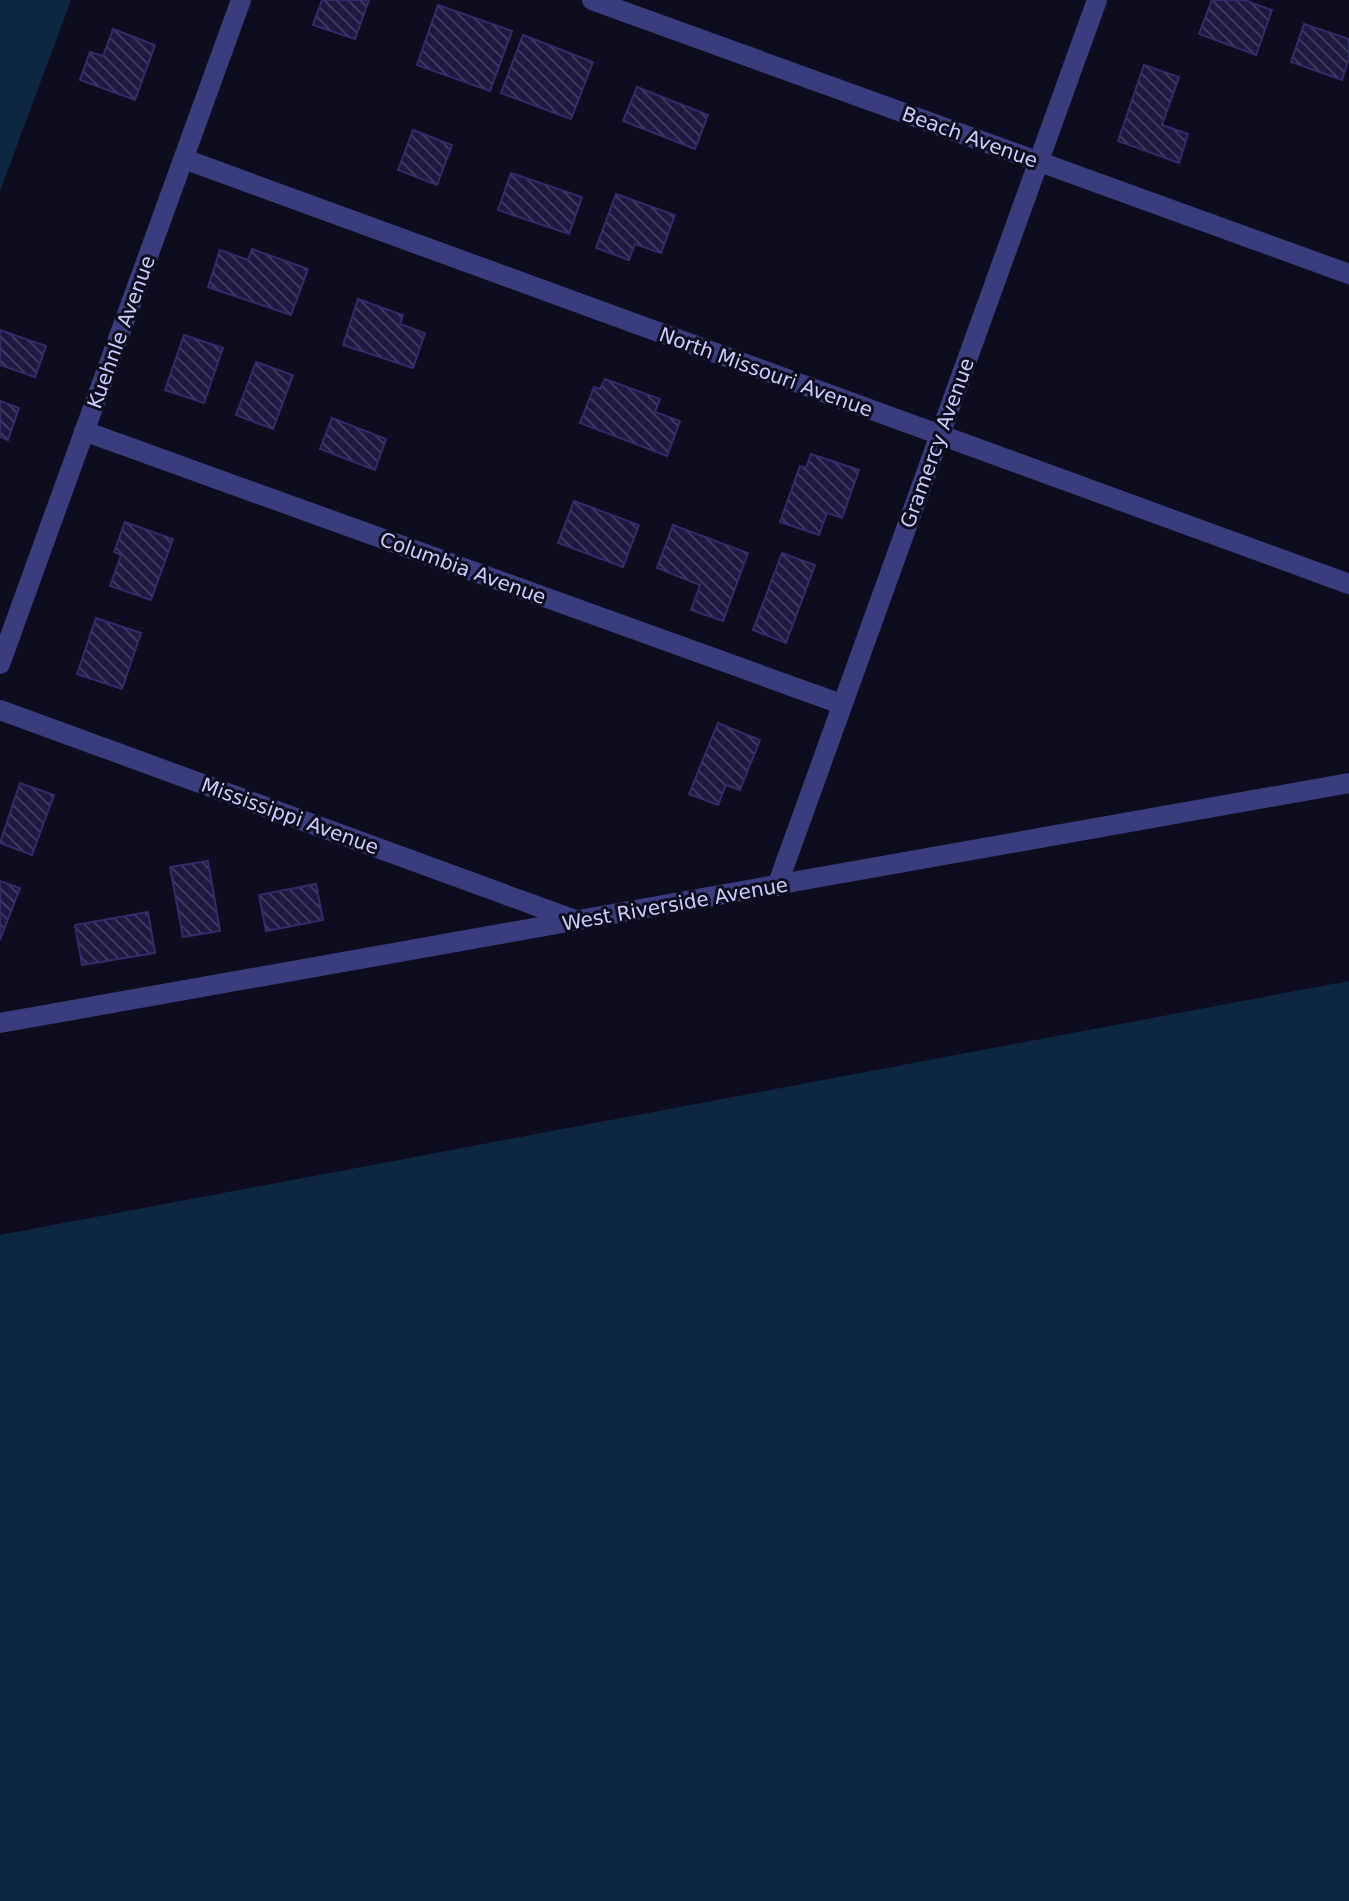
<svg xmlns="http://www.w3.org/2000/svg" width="1349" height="1901" viewBox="0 0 1349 1901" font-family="'DejaVu Sans',sans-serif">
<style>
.water{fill:#0d2743}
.building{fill:url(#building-back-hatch);stroke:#322c6b;stroke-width:2}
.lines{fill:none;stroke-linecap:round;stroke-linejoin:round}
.minor{stroke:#393d7e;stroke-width:20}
.labels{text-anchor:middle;stroke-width:6;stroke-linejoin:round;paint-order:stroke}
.street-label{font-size:20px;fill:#cdccfe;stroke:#0e0d1f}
</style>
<defs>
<pattern id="building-back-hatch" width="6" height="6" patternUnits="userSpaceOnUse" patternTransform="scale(2)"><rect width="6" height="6" fill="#1d1940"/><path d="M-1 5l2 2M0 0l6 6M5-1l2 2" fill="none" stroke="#3d395d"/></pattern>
</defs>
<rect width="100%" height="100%" fill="#0e0d1f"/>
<!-- water -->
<g class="water">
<path d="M0,0H71L0,191Z"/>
<path d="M1349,981V1901H0V1235Z"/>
</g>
<!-- building -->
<g class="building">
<path d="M322,0H369L355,39L313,25Z"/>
<path d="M1212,0H1244L1272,10L1256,55L1199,34Z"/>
<path d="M438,5L512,31L490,91L417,65Z"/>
<path d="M1304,24L1349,39V58L1342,80L1291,62Z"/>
<path d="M113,29L155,45L135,100L80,80L90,52L103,56Z"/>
<path d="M523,35L593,62L571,119L501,93Z"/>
<path d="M1144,65L1179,77L1162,125L1188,134L1179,163L1118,141Z"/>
<path d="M637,87L708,115L695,149L623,121Z"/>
<path d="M413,130L452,145L437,185L398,170Z"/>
<path d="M511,173L582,197L569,234L498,210Z"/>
<path d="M616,194L675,215L661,253L635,244L629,260L596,248Z"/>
<path d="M252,249L308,269L291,315L208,287L220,250L248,260Z"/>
<path d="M358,299L403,315L400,324L425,333L413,368L343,345Z"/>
<path d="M0,330L46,346L35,377L0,365Z"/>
<path d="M184,335L223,348L204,403L165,390Z"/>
<path d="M256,362L293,375L273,429L236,415Z"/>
<path d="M605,379L660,399L655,412L680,421L667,456L580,423L594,387L600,389Z"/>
<path d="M0,401L19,408L8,440L0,437Z"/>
<path d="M332,418L386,439L375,470L320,449Z"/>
<path d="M811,454L859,470L842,518L827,513L819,535L780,522L800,466L806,468Z"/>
<path d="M574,501L639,525L623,567L558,543Z"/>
<path d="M125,522L173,539L151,600L110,586L121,555L114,552Z"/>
<path d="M673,525L748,553L723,621L691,610L700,585L657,568Z"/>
<path d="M782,553L815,565L786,643L753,630Z"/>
<path d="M96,618L141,633L122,689L77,674Z"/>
<path d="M718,723L760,740L740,790L726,785L718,805L689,794Z"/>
<path d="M20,783L54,795L32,855L0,843Z"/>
<path d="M208,861L220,931L183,937L170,867Z"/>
<path d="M0,881L20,888L0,940Z"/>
<path d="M316,884L323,920L266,931L259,895Z"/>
<path d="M148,912L155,953L82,965L75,925Z"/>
</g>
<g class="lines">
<!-- minor -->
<g class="minor">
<path d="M592,0L1349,274"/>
<path d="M184,159L1349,584"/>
<path d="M84,431L841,704"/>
<path d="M0,664L241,0"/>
<path d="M0,710L575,920"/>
<path d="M777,886L1097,0"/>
<path d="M0,1023L1349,783"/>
</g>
</g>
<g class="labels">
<!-- street labels -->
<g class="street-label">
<text transform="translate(970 137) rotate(20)" y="7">Beach Avenue</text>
<text transform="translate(121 332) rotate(-70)" y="7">Kuehnle Avenue</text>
<text transform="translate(766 372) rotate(20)" y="7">North Missouri Avenue</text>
<text transform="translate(937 443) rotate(-70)" y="7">Gramercy Avenue</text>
<text transform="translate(463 568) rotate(20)" y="7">Columbia Avenue</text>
<text transform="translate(290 816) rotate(20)" y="7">Mississippi Avenue</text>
<text transform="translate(675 904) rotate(-10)" y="7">West Riverside Avenue</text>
</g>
</g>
</svg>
